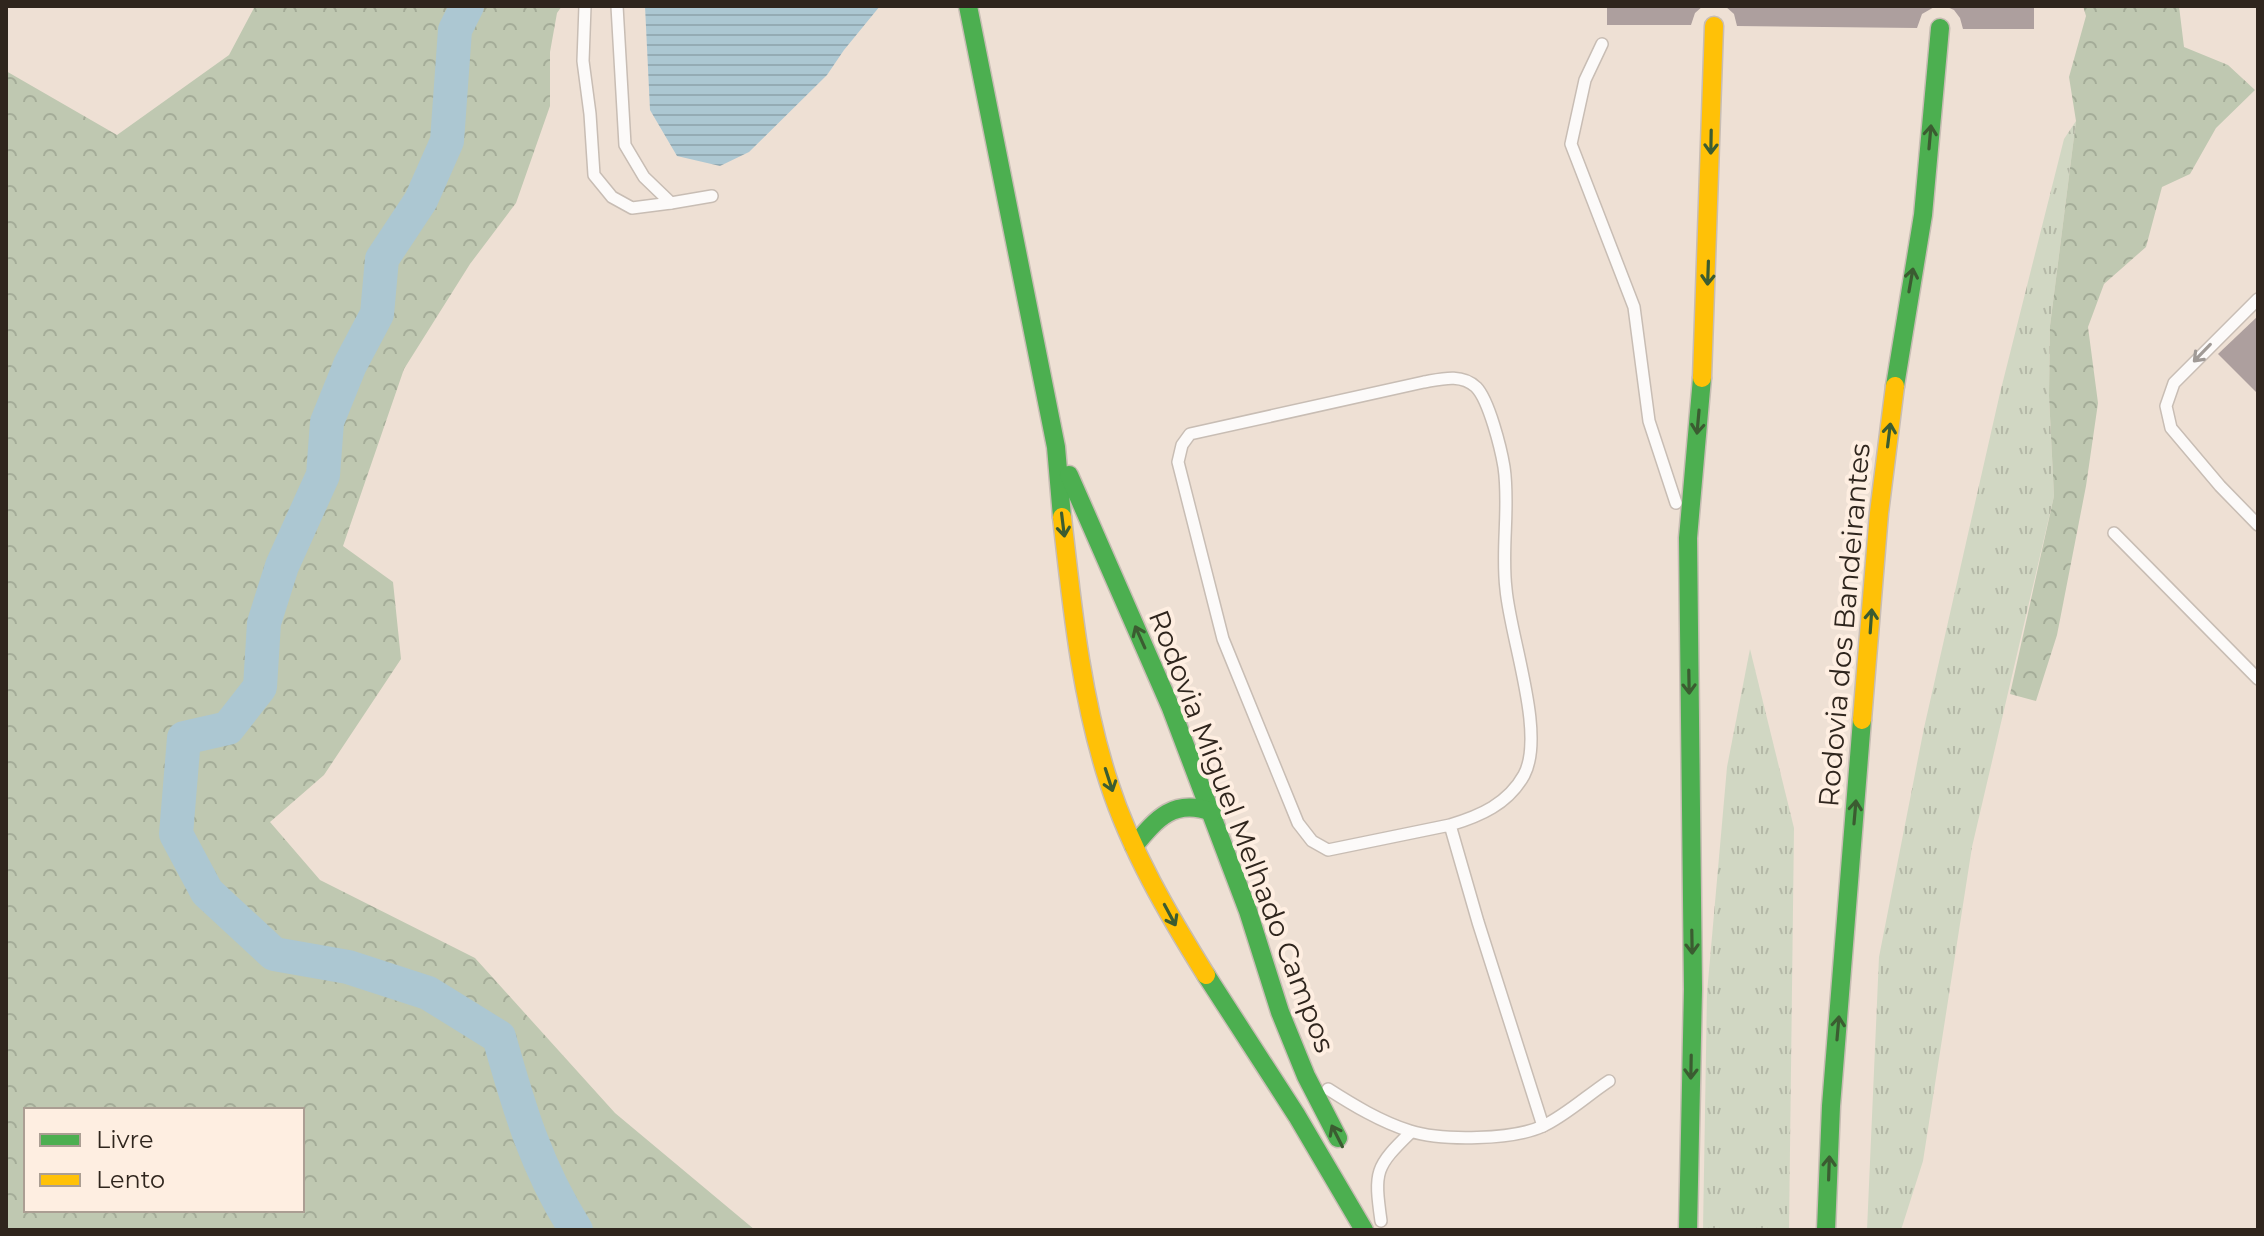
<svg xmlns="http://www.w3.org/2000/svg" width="2264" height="1236" viewBox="0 0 2264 1236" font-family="Montserrat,sans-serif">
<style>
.grass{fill:url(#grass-tufts)}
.forest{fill:url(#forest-crowns);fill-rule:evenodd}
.water{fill:url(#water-rules)}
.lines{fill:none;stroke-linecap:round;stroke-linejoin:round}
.river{stroke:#acc7d2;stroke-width:34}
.building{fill:#ad9f9e}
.lane-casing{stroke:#c8bdb4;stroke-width:14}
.fast-casing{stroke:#c8bdb4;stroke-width:21}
.slow-casing{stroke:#c8bdb4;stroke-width:21}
.lane{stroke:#fcfaf9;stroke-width:11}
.fast{stroke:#4caf50;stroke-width:18}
.slow{stroke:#ffc107;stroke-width:18}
.oneway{stroke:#3b5c31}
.oneway2{stroke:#a09a96}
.labels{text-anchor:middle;stroke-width:8;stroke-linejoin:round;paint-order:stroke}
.street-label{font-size:28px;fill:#2f251d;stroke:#feeee1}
</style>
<defs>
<pattern id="grass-tufts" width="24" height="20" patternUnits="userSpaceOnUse" patternTransform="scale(2)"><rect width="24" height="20" fill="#d1d7c3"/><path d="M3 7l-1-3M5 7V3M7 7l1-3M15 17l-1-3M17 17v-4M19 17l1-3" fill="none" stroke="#b4b8a7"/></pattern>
<pattern id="forest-crowns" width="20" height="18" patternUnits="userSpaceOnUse" patternTransform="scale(2)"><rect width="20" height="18" fill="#bfc8b1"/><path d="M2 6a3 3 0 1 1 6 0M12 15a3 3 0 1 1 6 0" fill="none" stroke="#a4ac98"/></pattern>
<pattern id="water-rules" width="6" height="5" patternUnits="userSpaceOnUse" patternTransform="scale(2)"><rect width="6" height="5" fill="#acc7d2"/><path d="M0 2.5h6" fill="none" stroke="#94abb4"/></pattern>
</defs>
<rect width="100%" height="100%" fill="#eee0d4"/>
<!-- grass -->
<g class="grass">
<path d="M2076,121L2050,326L2049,396L2054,496L1972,847L1923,1161L1901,1230H1867L1879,957L1924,728L2000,393L2064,139Z"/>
<path d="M1750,649L1794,828L1789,1230H1703L1707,993L1727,767Z"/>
</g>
<!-- forest -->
<g class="forest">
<path d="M255,6H562L557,13L550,52V106L516,203L470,264L404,369L343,546L393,582L401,659L324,775L270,822L320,880L475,958L615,1113L755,1230H6V71L117,135L229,55ZM26,1110H302V1210H26Z"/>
<path d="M2083,6H2179L2184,47L2228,65L2255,90L2216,128L2190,174L2162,187L2146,247L2104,284L2088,327L2098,403L2086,486L2057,635L2036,701L2010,694L2054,496L2049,396L2050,326L2076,121L2069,77L2086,16Z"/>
</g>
<!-- water -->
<path class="water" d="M645,6H880L844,50L827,75L749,152L720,166L677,156L650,110Z"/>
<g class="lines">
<!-- river -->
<path class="river" d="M467,6L455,30L447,141L421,200L382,259L377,314L350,365L327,422L323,475L282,566L264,623L260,687L228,728L184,738L176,834L207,892L274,954L348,967L428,993L499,1037C519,1108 536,1167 576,1230"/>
</g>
<!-- building -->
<g class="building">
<path d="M1607,6H1703L1695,13L1691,25H1607Z"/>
<path d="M1725,6H1936L1922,14L1917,28L1737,26L1734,14Z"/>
<path d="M1945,6H2034V29H1963L1960,18L1954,10Z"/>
<path d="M2258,316V394L2218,354Z"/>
</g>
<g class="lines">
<!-- lane casing -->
<g class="lane-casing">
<g id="lane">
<path d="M585,6L583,61L590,114L594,175L612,197L632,208L671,203"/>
<path d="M617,6L625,145L644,177L671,203L712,196"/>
<path d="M1602,44L1585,80L1571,144L1634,307L1649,421L1676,503"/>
<path d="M2258,299L2174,383L2166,406L2171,428L2220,486L2258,525"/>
<path d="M2114,533L2258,679"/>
<path d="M1450,825C1480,816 1508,804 1524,775C1546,734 1510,637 1506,589C1501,549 1510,507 1504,467C1501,449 1489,400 1476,387C1461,373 1441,379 1424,382L1190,434L1182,445L1178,462L1223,639L1298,823L1312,841L1328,850L1450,825L1478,922L1543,1126"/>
<path d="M1328,1089C1353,1105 1381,1122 1410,1131C1442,1141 1513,1140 1543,1126C1565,1116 1589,1094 1609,1081"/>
<path d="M1381,1221C1374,1171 1375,1167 1411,1132"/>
</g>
</g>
<!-- fast casing -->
<g class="fast-casing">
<g id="fast">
<path d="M968,6L1056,447L1062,517"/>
<path d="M1895,386L1923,215L1940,28"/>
<path d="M1069,475L1171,708L1248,911L1280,1012L1306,1076L1338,1138"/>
<path d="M1134,846C1157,818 1174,798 1212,812"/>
<path d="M1206,975L1297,1116L1364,1230"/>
<path d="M1688,1230L1693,989L1688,538L1702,378"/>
<path d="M1826,1230L1831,1106L1862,720"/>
</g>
</g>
<!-- slow casing -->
<g class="slow-casing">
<g id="slow">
<path d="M1702,378L1714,26"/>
<path d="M1062,517C1072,606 1081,698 1109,783C1131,851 1168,914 1206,975"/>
<path d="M1862,720L1879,513L1895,386"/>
</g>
</g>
<!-- lane -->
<use href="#lane" class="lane"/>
<!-- fast -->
<use href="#fast" class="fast"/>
<!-- slow -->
<use href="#slow" class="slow"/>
</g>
<!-- one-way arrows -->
<defs><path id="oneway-shaft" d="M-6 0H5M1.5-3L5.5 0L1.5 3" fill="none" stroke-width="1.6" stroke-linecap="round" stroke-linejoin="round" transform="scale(2)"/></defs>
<g class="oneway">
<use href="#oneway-shaft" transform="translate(1930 137) rotate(-85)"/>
<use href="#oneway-shaft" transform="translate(1711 142) rotate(91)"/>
<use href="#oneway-shaft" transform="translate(1708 273) rotate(92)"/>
<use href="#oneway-shaft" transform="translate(1911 280) rotate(-80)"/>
<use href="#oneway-shaft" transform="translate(1698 422) rotate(95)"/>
<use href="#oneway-shaft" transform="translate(1889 435) rotate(-83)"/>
<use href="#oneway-shaft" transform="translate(1063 525) rotate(83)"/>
<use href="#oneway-shaft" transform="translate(1871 621) rotate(-86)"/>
<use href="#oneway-shaft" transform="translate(1140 637) rotate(-114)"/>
<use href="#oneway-shaft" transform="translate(1689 682) rotate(89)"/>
<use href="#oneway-shaft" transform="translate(1109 780) rotate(72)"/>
<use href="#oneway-shaft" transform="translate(1855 812) rotate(-85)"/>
<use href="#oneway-shaft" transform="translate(1170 915) rotate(62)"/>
<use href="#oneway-shaft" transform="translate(1692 942) rotate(89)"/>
<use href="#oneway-shaft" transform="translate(1838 1028) rotate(-85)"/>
<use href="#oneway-shaft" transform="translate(1691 1067) rotate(91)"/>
<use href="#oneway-shaft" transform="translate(1337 1136) rotate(-117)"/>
<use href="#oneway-shaft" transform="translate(1829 1168) rotate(-88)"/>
</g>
<use class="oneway2" href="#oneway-shaft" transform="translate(2202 353) rotate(134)"/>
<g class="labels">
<!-- street labels -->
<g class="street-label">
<text transform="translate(1844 625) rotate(-85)" y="10">Rodovia dos Bandeirantes</text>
<text transform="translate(1242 831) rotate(69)" y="10">Rodovia Miguel Melhado Campos</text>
</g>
</g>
<!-- border -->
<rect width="2264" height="1236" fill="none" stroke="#2f251d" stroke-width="16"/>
<!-- legend -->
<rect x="24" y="1108" width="280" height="104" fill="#feeee1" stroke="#ab9e93" stroke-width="2"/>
<rect x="40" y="1134" width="40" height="12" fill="#4caf50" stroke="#ab9e93" stroke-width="2"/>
<text x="96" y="1148" font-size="24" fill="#2f251d">Livre</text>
<rect x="40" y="1174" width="40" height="12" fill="#ffc107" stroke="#ab9e93" stroke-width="2"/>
<text x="96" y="1188" font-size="24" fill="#2f251d">Lento</text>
</svg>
